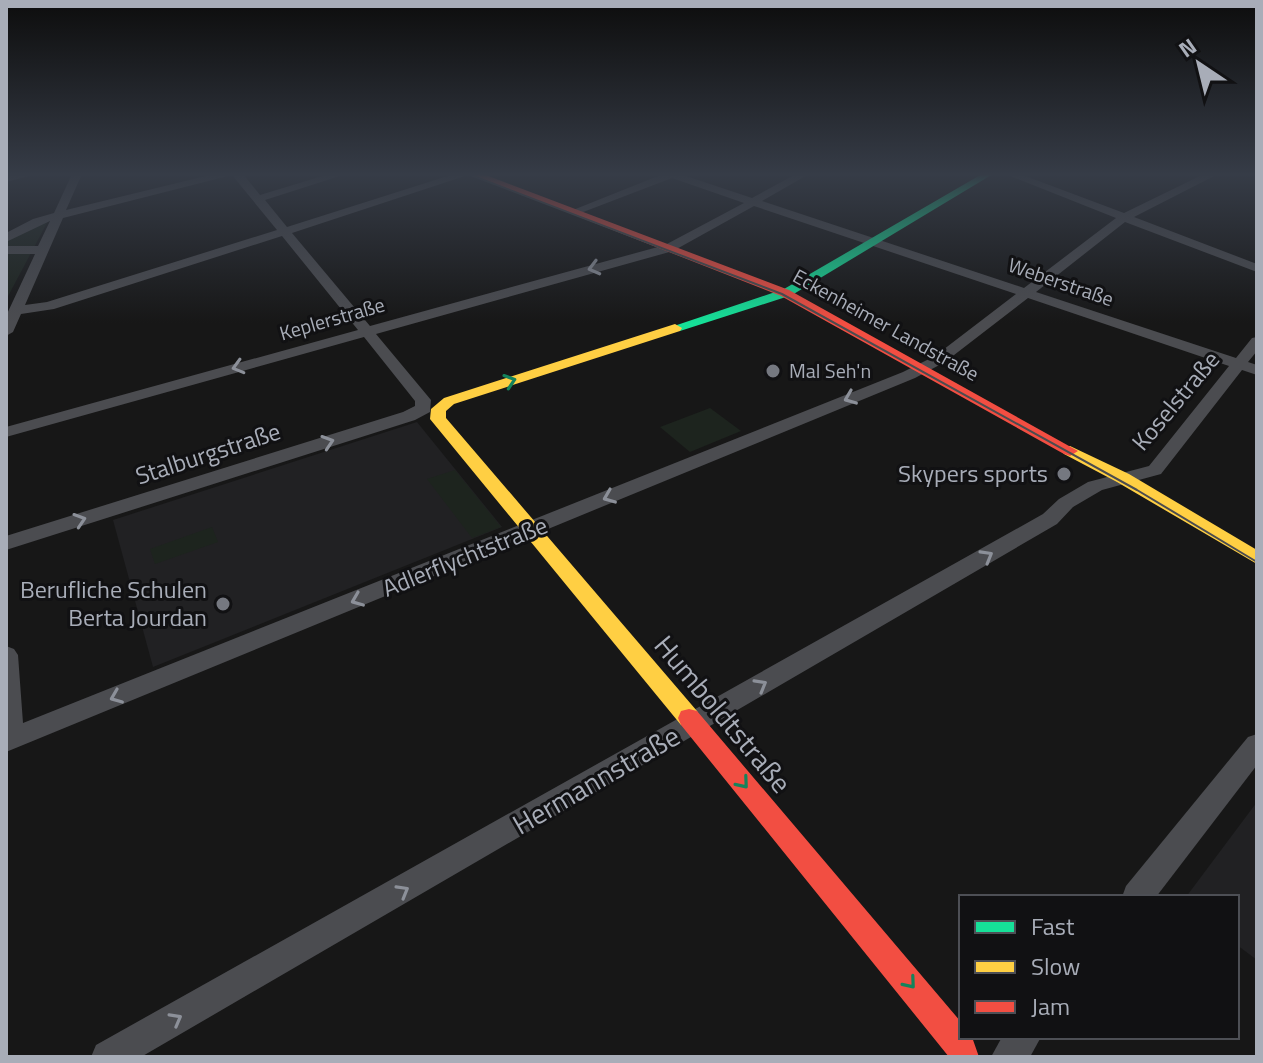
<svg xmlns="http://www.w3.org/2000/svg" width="1263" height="1063" viewBox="0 0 1263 1063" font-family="'Titillium Web',sans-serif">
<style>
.built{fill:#212123}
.green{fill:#1d241e}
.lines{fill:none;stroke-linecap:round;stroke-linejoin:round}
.street{fill:#4b4c50;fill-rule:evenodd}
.fast{fill:#16e098;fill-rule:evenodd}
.slow{fill:#ffcf43;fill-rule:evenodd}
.jam{fill:#f24e42;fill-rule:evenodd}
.tram{stroke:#4b4c4f;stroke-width:2}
.oneway{stroke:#8c9099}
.oneway2{stroke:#14835c}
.poi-dot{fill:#757880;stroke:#111113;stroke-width:3}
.labels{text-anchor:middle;stroke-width:6;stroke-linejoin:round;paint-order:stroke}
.far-street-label{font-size:20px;fill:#a8adb8;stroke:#111113}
.far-poi-label{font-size:20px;fill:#a8adb8;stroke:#111113;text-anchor:start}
.street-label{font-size:24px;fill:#a8adb8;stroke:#111113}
.poi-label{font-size:24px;fill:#a8adb8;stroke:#111113;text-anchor:end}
.near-street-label{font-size:28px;fill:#a8adb8;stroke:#111113}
</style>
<rect width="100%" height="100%" fill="#171717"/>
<!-- built -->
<g class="built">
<path d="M417,422L502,527L153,667L113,520Z"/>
<path d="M1257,802V960L1237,945V897H1186Z"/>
</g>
<!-- green -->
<g class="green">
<path d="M48,221L6,300V243L18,233Z"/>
<path d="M710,408L741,431L690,452L660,427Z"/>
<path d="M455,470L501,527L472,538L427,479Z"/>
<path d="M212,527L218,542L155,564L150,549Z"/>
</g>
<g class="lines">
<!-- street -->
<g class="street">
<path d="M30,174L29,176L6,182V176Z"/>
<path d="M72,174H82L66,210L214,174H243L260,195L329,174H346L265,200L287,227L454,174H471L292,233L370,326L665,245L744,203L672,178L578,214L568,212L663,174H680L752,198L796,174H809L762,201L1024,288L1116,218L1005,174H1020L1124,213L1204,174H1218L1134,217L1257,264V272L1125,222L1036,292L1236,358L1252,338L1257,337V351L1248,362L1257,365V375L1242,370L1161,474L1102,490L1073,507L1057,524L141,1057H91L96,1045L1043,514L1059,499L1088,482L1149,466L1229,366L1028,298L945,362L915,378L6,752V646L14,649L18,655L23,723L903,372L935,356L1016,294L754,206L673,251L376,334L431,400L430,412L415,420L6,550V536L403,412L415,406V401L364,337L6,437V427L358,330L282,236L54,309L21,314L13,332L6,336V316L35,254H6V246H38L50,221L6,242V233L33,219L54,213ZM232,175L277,230L47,302L25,305L63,218Z"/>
<path d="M1257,734V765L1156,897H1122L1126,886L1248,737Z"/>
<path d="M1002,1037H1041L1030,1057H991Z"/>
</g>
<!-- fast -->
<path class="fast" d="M982,174H993L792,295L680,331L668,328L784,289Z"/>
<!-- slow -->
<g class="slow">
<path d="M675,324L682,328L680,331L454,404L446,411V418L697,711L700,718L697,725L689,727L681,725L430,419L431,409L444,398Z"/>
<path d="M1070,446L1129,474L1257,550V564L1117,482L1064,454L1062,451L1064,448Z"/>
</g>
<!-- jam -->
<g class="jam">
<path d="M470,174H483L789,290L1078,451L1070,456L1064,454L781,296Z"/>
<path d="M689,709L697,711L961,1022V1037H972L979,1057H949L681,725L678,718L681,711Z"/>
</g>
<!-- tram -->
<path class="tram" d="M468,174L782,294L1137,490L1257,562"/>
</g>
<!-- one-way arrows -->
<defs><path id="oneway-chevron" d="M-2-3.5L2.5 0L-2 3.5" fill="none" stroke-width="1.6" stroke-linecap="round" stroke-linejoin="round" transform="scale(2)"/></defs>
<g class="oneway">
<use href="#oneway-chevron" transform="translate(594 268) rotate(165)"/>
<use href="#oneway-chevron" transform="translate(238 367) rotate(164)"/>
<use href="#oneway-chevron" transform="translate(850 398) rotate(158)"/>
<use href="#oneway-chevron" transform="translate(328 442) rotate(-18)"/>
<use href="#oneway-chevron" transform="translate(609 497) rotate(158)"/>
<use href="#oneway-chevron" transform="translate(80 520) rotate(-18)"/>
<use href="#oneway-chevron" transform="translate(987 556) rotate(-30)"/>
<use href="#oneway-chevron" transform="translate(357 600) rotate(158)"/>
<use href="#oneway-chevron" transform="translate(761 685) rotate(-30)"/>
<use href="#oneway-chevron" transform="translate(116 697) rotate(158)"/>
<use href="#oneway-chevron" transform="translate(403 891) rotate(-30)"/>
<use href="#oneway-chevron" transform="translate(176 1019) rotate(-29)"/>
</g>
<g class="oneway2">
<use href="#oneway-chevron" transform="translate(510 381) rotate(-18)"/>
<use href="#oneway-chevron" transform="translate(743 783) rotate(50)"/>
<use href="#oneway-chevron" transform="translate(910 983) rotate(50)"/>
</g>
<!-- sky -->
<linearGradient id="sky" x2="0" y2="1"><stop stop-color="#0d0d0d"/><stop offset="0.54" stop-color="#363c47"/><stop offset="1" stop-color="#363c47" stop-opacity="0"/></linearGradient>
<rect width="1263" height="323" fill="url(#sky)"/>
<!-- markers -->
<g class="poi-dot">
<circle cx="773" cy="371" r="8"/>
<circle cx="1064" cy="474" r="8"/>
<circle cx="223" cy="604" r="8"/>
</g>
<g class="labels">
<!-- far-street labels -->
<g class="far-street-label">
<text transform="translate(1061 282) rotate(19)" y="7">Weberstraße</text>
<text transform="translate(332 319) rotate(-16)" y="7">Keplerstraße</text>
<text transform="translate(886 325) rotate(29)" y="7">Eckenheimer Landstraße</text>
</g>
<!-- far-poi labels -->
<g class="far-poi-label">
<text x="789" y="378">Mal Seh'n</text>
</g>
<!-- street labels -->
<g class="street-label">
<text transform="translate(1176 401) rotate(-50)" y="8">Koselstraße</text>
<text transform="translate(208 454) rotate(-18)" y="8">Stalburgstraße</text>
<text transform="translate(465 557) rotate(-22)" y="8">Adlerflychtstraße</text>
</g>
<!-- poi labels -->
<g class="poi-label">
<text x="1048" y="482">Skypers sports</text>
<text x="207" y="598">Berufliche Schulen<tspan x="207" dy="28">Berta Jourdan</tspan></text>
</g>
<!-- near-street labels -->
<g class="near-street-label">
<text transform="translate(723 714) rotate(50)" y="10">Humboldtstraße</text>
<text transform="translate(596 780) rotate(-30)" y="10">Hermannstraße</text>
</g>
</g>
<!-- border -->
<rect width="1263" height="1063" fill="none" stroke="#a8adb8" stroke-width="16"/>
<!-- legend -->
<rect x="959" y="895" width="280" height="144" fill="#111113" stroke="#4d4f55" stroke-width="2"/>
<rect x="975" y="921" width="40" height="12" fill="#16e098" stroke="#4d4f55" stroke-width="2"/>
<text x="1031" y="935" font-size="24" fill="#a8adb8">Fast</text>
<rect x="975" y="961" width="40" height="12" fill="#ffcf43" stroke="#4d4f55" stroke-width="2"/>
<text x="1031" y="975" font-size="24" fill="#a8adb8">Slow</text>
<rect x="975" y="1001" width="40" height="12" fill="#f24e42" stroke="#4d4f55" stroke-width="2"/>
<text x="1031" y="1015" font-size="24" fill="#a8adb8">Jam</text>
<!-- north arrow -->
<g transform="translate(1199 64) rotate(325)" stroke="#111113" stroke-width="6" paint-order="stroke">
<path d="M0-6L14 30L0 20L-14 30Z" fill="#a8adb8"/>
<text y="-12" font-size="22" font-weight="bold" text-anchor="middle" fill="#a8adb8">N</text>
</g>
</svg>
